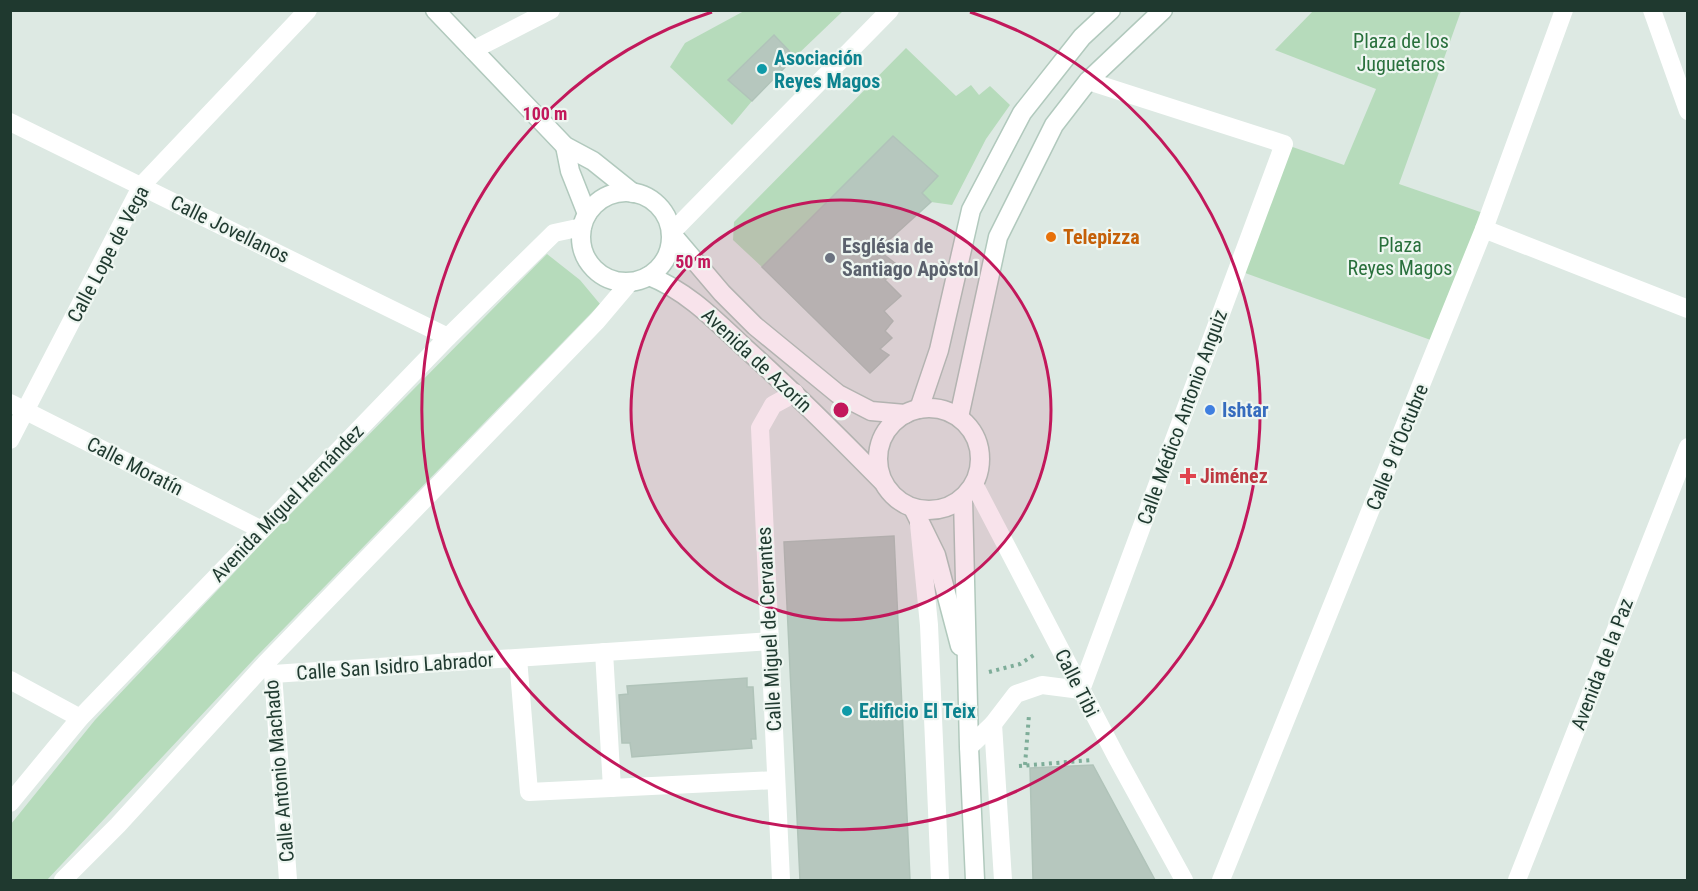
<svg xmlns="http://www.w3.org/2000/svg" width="1698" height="891" viewBox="0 0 1698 891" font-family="'Roboto Condensed',sans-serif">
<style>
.green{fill:#b6dbbb}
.building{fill:#b6c7be;stroke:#b0c3b9;stroke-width:1.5}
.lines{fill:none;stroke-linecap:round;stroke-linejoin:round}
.secondary-casing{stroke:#b1c9bd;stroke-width:21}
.path{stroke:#7ead99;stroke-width:4;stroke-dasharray:3 4.5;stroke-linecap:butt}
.street{stroke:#fff;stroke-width:18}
.secondary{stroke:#fff;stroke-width:18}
.ring{fill:none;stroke:#c2185b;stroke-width:3}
.culture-dot{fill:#0f9aa8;stroke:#eef6f1;stroke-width:2}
.food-dot{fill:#e8710a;stroke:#eef6f1;stroke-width:2}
.worship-dot{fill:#6b7280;stroke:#eef6f1;stroke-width:2}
.shop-dot{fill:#3f7fe0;stroke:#eef6f1;stroke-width:2}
.health-dot{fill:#e0444e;stroke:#eef6f1;stroke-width:2}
.labels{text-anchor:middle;stroke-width:4.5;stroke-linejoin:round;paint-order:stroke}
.park-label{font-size:20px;fill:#29703c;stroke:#eef6f1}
.culture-label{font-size:20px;font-weight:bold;fill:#0d838f;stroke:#eef6f1;text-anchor:start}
.street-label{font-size:20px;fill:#1f392f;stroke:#eef6f1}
.food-label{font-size:20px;font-weight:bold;fill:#c56008;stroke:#eef6f1;text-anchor:start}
.worship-label{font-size:20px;font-weight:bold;fill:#5b616d;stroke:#eef6f1;text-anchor:start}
.shop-label{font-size:20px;font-weight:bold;fill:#366cbe;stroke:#eef6f1;text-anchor:start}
.health-label{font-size:20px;font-weight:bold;fill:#be3a42;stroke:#eef6f1;text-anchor:start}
.centre{fill:#c2185b;stroke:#eef6f1;stroke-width:3}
.ring-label{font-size:18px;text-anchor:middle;font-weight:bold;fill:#c2185b;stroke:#eef6f1;stroke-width:4.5;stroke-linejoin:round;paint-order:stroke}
</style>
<rect width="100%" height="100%" fill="#dde9e3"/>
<!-- green -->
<g class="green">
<path d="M744,11H843L795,57L774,35L728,80L752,101L732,125L670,67L685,43Z"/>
<path d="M1313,11H1461L1399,184L1489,215L1439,343L1237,270L1284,144L1344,165L1376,89L1275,50Z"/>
<path d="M906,48L956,96L971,85L979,95L990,86L1010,105L986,139L952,205L931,202L922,193L938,176L893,136L762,267L733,240L734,222Z"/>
<path d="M547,254L580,280L600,304L255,658L47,880H11V824L95,720L264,541Z"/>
</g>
<!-- building -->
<g class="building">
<path d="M774,35L795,57L752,101L728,80Z"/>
<path d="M893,136L938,176L922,193L931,202L878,250L900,267L885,280L901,296L884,311L893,321L885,331L892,338L880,349L889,355L870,373L762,267Z"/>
<path d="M894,536L910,880H800L784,542Z"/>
<path d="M747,678V687H753L756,739H751L752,748L632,757L630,743H622L619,695L628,694L627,686Z"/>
<path d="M1093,765L1155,880H1033L1030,768Z"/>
</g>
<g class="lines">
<!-- secondary casing -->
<g class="secondary-casing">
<g id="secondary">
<path d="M435,10L565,146L593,161L633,193"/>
<path d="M565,146L570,171L587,214"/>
<circle cx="626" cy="237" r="45"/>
<path d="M671,233L722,293L755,326L838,394L871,411L905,414"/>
<path d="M649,276C687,291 715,320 744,347C792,390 837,435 882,481"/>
<circle cx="929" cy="459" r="51"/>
<path d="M919,409L939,350L971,210L1022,113L1082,37L1111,10"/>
<path d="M959,417L998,237L1054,125L1088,81L1163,10"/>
<path d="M963,498L969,747L975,880"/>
<path d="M913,508L936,555L960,646"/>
</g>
</g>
<!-- path -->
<g class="path">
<path d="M989,672L1020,664L1037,653"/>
<path d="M1025,765L1029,715"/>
<path d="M1019,766L1092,760"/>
</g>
<!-- street -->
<g class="street">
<path d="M1652,10L1688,111"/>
<path d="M473,50L551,10"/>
<path d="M10,122L448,337"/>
<path d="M1484,229L1688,309"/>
<path d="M671,233L890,10"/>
<path d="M10,403L260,529"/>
<path d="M10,440L142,185L308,10"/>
<path d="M974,484L1117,758L1184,880"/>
<path d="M919,524L929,625L940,880"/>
<path d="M604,652L612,788"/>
<path d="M518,658L529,792L776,780"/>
<path d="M266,666L273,674L288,880"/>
<path d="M273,674L770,641"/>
<path d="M10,680L80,718"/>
<path d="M993,724L1003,880"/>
<path d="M969,747L993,724L1016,694L1042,685L1081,690L1284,144L1088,81"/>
<path d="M10,803L80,718L448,337L554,233L582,227"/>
<path d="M63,880L118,825L265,664L597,321L630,282"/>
<path d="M781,880L760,428L773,405L795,393"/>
<path d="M1221,880L1484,229L1564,10"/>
<path d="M1517,880L1688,447"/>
</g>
<!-- secondary -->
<use href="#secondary" class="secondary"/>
</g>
<!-- distance rings -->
<circle cx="841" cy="410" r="210" fill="#c2185b" fill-opacity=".12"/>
<g class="ring">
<circle cx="841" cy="410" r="210"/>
<path d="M970 12A419 419 0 1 1 712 12"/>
</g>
<!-- markers -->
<g class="culture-dot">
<circle cx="762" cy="69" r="6"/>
<circle cx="847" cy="711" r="6"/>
</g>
<circle class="food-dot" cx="1051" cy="237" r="6"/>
<circle class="worship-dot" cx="830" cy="258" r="6"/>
<circle class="shop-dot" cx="1210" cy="410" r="6"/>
<path class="health-dot" d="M1185 467h6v6h6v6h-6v6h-6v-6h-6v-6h6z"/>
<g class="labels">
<!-- park labels -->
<g class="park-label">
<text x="1401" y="48">Plaza de los<tspan x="1401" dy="23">Jugueteros</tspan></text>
<text x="1400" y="252">Plaza<tspan x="1400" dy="23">Reyes Magos</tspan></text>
</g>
<!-- culture labels -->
<g class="culture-label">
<text x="774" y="65">Asociación<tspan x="774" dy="23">Reyes Magos</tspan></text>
<text x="859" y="718">Edificio El Teix</text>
</g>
<!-- street labels -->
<g class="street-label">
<text transform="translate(230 229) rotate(26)" y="7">Calle Jovellanos</text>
<text transform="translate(108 254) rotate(-62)" y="7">Calle Lope de Vega</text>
<text transform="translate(757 360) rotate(43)" y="7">Avenida de Azorín</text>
<text transform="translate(1182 417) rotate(-70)" y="7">Calle Médico Antonio Anguiz</text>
<text transform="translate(1397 447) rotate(-68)" y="7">Calle 9 d'Octubre</text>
<text transform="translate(135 466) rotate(27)" y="7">Calle Moratín</text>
<text transform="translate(287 503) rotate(-46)" y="7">Avenida Miguel Hernández</text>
<text transform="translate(769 629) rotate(-93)" y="7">Calle Miguel de Cervantes</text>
<text transform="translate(1602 664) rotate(-69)" y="7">Avenida de la Paz</text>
<text transform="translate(395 666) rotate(-4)" y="7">Calle San Isidro Labrador</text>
<text transform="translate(1077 683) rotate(63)" y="7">Calle Tibi</text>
<text transform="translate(279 771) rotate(-95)" y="7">Calle Antonio Machado</text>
</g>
<!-- food labels -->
<g class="food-label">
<text x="1063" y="244">Telepizza</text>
</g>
<!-- worship labels -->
<g class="worship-label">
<text x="842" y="253">Església de<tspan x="842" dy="23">Santiago Apòstol</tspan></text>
</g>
<!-- shop labels -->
<g class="shop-label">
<text x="1222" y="417">Ishtar</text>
</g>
<!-- health labels -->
<g class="health-label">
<text x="1200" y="483">Jiménez</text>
</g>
</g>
<circle cx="841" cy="410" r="9" class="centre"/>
<g class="ring-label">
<text x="545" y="120">100 m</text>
<text x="693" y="268">50 m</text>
</g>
<!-- border -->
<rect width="1698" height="891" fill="none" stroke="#1f392f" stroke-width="24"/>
</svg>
